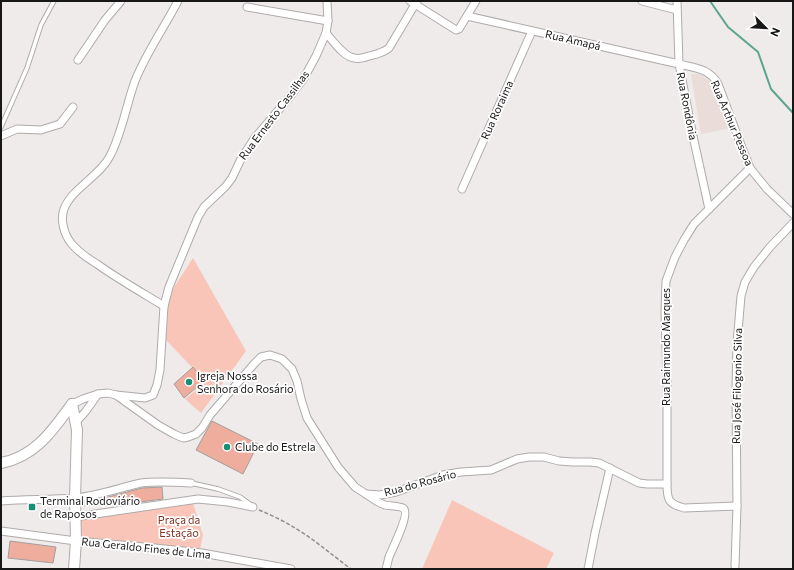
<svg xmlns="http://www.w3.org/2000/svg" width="794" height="570" viewBox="0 0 794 570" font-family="Commissioner,sans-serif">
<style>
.built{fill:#e9dcd9}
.green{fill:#fac5b9}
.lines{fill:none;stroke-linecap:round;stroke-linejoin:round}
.stream{stroke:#5ba590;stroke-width:2}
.building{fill:#efad9d;stroke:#a29e9d}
.lane-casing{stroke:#afabaa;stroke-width:5.5}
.street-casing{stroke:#afabaa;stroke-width:9}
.secondary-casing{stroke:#afabaa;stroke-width:12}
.path{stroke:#918f8e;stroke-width:1.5;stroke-dasharray:4 2;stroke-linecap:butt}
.lane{stroke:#fff;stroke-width:3.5}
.street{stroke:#fff;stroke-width:7}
.secondary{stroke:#fff;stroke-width:10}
.poi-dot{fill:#179176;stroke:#fff;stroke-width:1.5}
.labels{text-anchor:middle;stroke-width:3.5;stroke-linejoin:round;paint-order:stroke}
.street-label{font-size:11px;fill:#181717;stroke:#fff}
.poi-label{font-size:11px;fill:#181717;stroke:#fff;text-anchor:start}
.park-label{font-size:11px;fill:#813322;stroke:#fff}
</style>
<rect width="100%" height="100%" fill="#efebea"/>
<!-- built -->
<path class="built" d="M691,74H699L708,80L716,87L731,128L701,134Z"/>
<!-- green -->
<g class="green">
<path d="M193,258L246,351L201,413L185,399L206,382L165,339L167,298Z"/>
<path d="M452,500L554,553L546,569H422Z"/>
<path d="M193,503L203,535L200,549L82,540L80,516Z"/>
</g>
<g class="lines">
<!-- stream -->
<path class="stream" d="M710,1L728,27L758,52L771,89L793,113"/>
</g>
<!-- building -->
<g class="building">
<path d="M193,367L204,381L184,398L174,384Z"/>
<path d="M212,421L258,444L243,474L196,450Z"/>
<path d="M162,487L163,499L140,502L82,506V502L101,499L142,488Z"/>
<path d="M10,541L56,547L53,563L8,558Z"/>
</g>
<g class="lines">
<!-- lane casing -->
<g class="lane-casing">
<g id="lane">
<path d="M1,127L27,68L41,25L54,1"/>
<path d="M191,483L218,489L240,497L251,505"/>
</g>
</g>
<!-- street casing -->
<g class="street-casing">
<g id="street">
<path d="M410,1L456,30L459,29L476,1"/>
<path d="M642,1L677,10"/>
<path d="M677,1L679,64L693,136L709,209"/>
<path d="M247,7L328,21"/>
<path d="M467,16L679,64C695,68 709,68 718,84L741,145L750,168L767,189L793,214"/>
<path d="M326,33C333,41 344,57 354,58C359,59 364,58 369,56C377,54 383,53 389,48L417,1"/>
<path d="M78,60L105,20L121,1"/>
<path d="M1,136L17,129L41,130L60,124L73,107"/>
<path d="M462,189L532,31"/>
<path d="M164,306C141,292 118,279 97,264C87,258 78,252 71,243C64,234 60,220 64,209C72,188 100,176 110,156C122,133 126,106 135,81C146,53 164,28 178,1"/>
<path d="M116,395L158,425L174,434L183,438L188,437L196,434L202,428L210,415L254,364L261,357L270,355L282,359L292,369L297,381L301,399L307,418L338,467L355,487L366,494L380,495L396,492L443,475L461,472L491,470L517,459L529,457H544L559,461L573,462H590L599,463L639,483L647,484H667"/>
<path d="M72,404L83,399L98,394L108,393L116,395L145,398L153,395L157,385L160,370L164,306L169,287L198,217L204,207L226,186L232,178L240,161L254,139L288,99L304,78L316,56L326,33L328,21L327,1"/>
<path d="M76,422L86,411L98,394"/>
<path d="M366,494C372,498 378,503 385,505C389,506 400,506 403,508C411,513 392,549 389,557C388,561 387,565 386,569"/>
<path d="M1,501C26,499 50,500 75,498C98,496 119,488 141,483C158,481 174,482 191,483"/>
<path d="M737,506L684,508C668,504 667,499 667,484V382L665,312L666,281L675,257L684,240L694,224L750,168"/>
<path d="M75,517L198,499L228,502L253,507"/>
<path d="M1,531L76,541L155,548L202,553L291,569"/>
<path d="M735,566L737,506L736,390L737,343L741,296L745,282L754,267L770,247L793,223"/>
<path d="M588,569L595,533L610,468"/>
</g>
</g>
<!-- secondary casing -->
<g class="secondary-casing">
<g id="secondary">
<path d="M72,404L77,430L75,498L76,541L74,569"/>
<path d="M1,463C35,457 53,430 72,404"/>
</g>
</g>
<!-- path -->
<path class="path" d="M259,510C271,515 284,521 295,528C315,540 332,555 351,569"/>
<!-- lane -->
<use href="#lane" class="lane"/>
<!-- street -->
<use href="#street" class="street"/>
<!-- secondary -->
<use href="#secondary" class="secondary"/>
</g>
<!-- markers -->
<g class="poi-dot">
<circle cx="189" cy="382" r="4"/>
<circle cx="227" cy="447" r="4"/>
<rect x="28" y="503" width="8" height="8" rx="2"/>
</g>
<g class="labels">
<!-- street labels -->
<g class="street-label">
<text transform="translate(573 40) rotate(13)" y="4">Rua Amapá</text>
<text transform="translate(687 106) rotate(79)" y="4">Rua Rondônia</text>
<text transform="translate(497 110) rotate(-66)" y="4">Rua Roraima</text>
<text transform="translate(274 115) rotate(-53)" y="4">Rua Ernesto Cassilhas</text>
<text transform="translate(732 123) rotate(67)" y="4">Rua Arthur Pessoa</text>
<text transform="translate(666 347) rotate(-90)" y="4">Rua Raimundo Marques</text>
<text transform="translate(737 386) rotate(-89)" y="4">Rua José Filogonio Silva</text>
<text transform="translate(420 483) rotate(-15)" y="4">Rua do Rosário</text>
<text transform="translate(146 548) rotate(6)" y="4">Rua Geraldo Fines de Lima</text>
</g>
<!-- poi labels -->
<g class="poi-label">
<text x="197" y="380">Igreja Nossa<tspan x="197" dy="13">Senhora do Rosário</tspan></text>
<text x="235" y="451">Clube do Estrela</text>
<text x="40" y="505">Terminal Rodoviário<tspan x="40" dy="13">de Raposos</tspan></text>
</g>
<!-- park labels -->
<g class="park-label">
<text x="179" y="524">Praça da<tspan x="179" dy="13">Estação</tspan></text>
</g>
</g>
<!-- border -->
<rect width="794" height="570" fill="none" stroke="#181717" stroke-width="4"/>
<!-- north arrow -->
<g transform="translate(766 28) rotate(114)" stroke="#ffffff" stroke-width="3" paint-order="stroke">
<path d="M0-3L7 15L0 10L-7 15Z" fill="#181717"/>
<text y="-6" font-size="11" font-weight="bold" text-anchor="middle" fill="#181717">N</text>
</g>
</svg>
